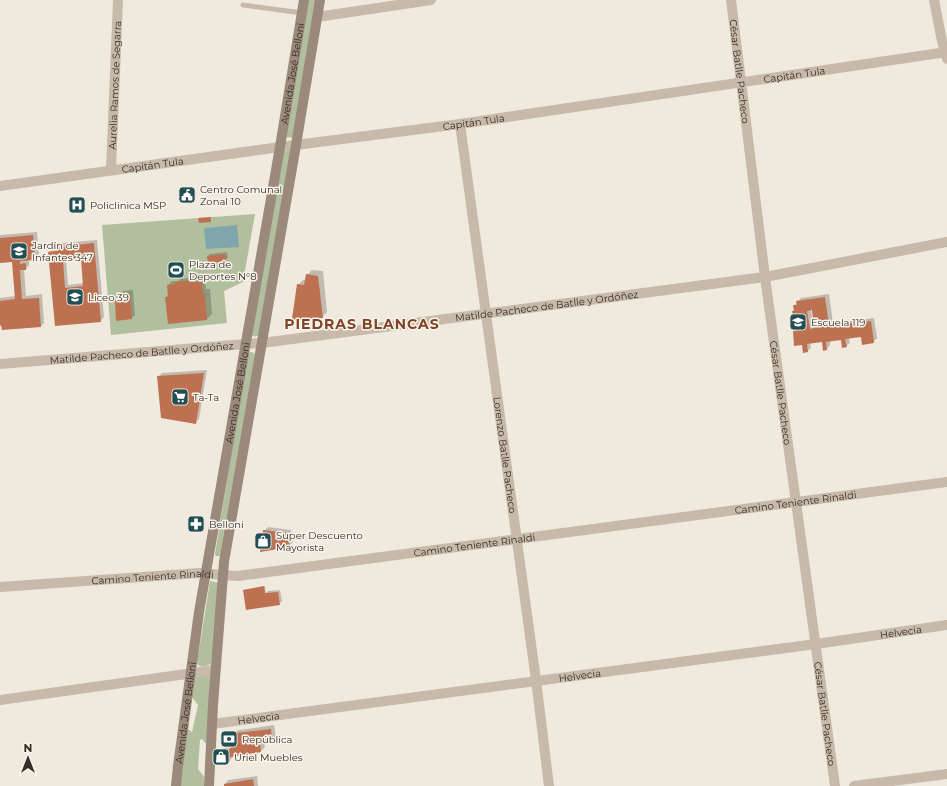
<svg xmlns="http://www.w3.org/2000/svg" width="947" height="786" viewBox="0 0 947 786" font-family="Montserrat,sans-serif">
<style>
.green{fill:#b2bf9f}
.water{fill:#7fa7ab}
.shadow{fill:#0003;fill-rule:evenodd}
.building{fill:#bd7150;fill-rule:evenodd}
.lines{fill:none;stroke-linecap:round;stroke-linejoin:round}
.service{stroke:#c8baaa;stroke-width:5}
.minor{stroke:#c8baaa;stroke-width:10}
.secondary{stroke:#9b897c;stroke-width:10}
.labels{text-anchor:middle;stroke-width:3;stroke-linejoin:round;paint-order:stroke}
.street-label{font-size:10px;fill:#362e29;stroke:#f8f3ea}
.poi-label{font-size:10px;fill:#362e29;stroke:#f8f3ea;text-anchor:start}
.district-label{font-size:14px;font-weight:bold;letter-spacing:1px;fill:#7f4328;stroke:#f8f3ea}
</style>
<rect width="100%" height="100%" fill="#f0e9de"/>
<!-- green -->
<g class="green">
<path d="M306,0H318L294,138L286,137Z"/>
<path d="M283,151H292L260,335C256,337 254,337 250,334Z"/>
<path d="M255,214L243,282L224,291L227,323L111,335L102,225Z"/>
<path d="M252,352L255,354L220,556H216L215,554L247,356L248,353Z"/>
<path d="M210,581L220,583L211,664C206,666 200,669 197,663Z"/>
<path d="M198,674H208L211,677L207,745L202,739L200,740L198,769L204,777V786H179L186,727L192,732L198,705L192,697L194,679Z"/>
</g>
<!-- water -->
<path class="water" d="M237,225L239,247L206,249L204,228Z"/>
<!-- shadow -->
<g class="shadow">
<path d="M37,232L39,255L35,259H29V265L26,269H24L26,296L42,294L44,323L41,326L0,325V298L15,296L13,261L0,262V235Z"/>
<path d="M97,240L104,317L100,321L56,325L49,252L53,249L58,248V247L61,243ZM82,258L84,283L68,285L66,259Z"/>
<path d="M227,252L228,258L225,260L208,256L210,254Z"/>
<path d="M312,270L323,271L327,312L322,317L298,285L303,280H306L307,275Z"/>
<path d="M197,277V279H205L206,289H210L212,314L207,319L166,297L169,295L168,285L172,281H178L180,279Z"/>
<path d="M133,290L135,315L132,318L116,299L123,291Z"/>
<path d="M829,294L833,323L874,318L877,338L873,342L861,336L849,338L850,343L846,346L842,339L830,340V345L827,349L822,341L810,343L811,348L807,351L803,344L794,332L797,328L793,311L794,310V306L801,298ZM811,309H813L815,326H813Z"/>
<path d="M207,370L199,419L196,422L158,377L162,373Z"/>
<path d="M268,527L291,530L293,542L289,546L264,531Z"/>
<path d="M265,586L266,594L268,591L280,590L282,601L279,604L244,590Z"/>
<path d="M274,725L276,737L272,741L264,742L265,747L261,751L234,756L230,760L220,752L223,748L232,747L234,738L227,736L231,732L240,730Z"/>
<path d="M257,776L258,786H225V784L228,780Z"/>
</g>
<!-- building -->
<g class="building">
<path d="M211,217V222L199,223L198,218Z"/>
<path d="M33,235L35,260L20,261V264L26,263V270H20L22,299L39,298L41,327L2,330L1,325L0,326V301L15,299L12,262L0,263V238Z"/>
<path d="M94,243L101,322L55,326L48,252L57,251V247ZM81,259L83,286L65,288L63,260Z"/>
<path d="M225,254L226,261L208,263L207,256Z"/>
<path d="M306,274L318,276L323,318L297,321L292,319L297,284L304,285Z"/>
<path d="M194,280V282H202L203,294H205L207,320L168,324L165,297H168L167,285L175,284V282Z"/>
<path d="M130,293L132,319L116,321L115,299H118V294Z"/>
<path d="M825,297L829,326L871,321L874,343L862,345L861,337L845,339L847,347L842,348L841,340L826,342L827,350L823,351L822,342L807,344L808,352L803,353L802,345L794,346L793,331H796L795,320H794L792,311H794L793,305H797L796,301ZM812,310L814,328L810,329L807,311Z"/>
<path d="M204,373L196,424L161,418L157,376Z"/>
<path d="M263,530L287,533L290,547L260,552Z"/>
<path d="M264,586L265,593L278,592L280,605L246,610L243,590Z"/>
<path d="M271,729L272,742L260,743L261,752L230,757V761L220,762L218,751L228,750L231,748L230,742L232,739L227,740L226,736L235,733Z"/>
<path d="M253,779L254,786H224V784Z"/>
</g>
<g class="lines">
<!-- service -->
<path class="service" d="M243,5L302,13"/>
<!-- minor -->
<g class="minor">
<path id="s1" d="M731,0L765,277L835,786"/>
<path d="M934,0L942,41L947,59"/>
<path d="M317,17L431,0"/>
<path id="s2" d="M460,124L536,680L549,786"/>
<path id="s3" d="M111,170L118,0"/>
<path id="s4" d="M0,186L280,147L460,124L947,52"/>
<path id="s5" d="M0,364L246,344L262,343L765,277L947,242"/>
<path id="s6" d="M0,587L199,573L223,575L238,576L947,482"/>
<path d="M0,700L215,670"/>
<path id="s7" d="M212,724L816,644L947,625"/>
<path d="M854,786L947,774"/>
</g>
<!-- secondary -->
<g class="secondary">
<path id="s8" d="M176,786L178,766L199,612L280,147L304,0"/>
<path d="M209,786L213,705L224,562L296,145L320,0"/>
</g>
</g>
<!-- icons -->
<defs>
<g id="civic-square" transform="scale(0.9)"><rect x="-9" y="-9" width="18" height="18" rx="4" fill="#224e54" stroke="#f8f3ea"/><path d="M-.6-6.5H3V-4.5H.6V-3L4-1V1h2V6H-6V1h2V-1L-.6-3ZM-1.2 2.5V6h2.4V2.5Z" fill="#fff"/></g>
<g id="hospital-square" transform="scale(0.9)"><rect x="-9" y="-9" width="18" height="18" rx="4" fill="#224e54" stroke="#f8f3ea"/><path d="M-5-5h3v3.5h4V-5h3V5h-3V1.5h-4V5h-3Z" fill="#fff"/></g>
<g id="school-square" transform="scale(0.9)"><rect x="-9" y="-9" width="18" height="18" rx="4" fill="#224e54" stroke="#f8f3ea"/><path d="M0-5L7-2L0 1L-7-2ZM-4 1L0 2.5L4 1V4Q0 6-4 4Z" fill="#fff"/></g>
<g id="stadium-square" transform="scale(0.9)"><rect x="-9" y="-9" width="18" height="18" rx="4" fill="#224e54" stroke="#f8f3ea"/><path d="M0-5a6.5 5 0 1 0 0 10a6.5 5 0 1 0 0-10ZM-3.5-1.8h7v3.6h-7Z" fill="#fff"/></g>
<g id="supermarket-square" transform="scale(0.9)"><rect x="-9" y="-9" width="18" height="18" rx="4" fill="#224e54" stroke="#f8f3ea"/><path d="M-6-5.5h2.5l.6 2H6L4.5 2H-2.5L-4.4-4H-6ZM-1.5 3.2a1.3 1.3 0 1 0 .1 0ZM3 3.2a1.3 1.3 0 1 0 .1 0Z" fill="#fff"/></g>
<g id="pharmacy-square" transform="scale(0.9)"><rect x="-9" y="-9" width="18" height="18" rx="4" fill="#224e54" stroke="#f8f3ea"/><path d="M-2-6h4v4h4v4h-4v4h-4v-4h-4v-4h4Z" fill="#fff"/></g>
<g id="shop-square" transform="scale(0.9)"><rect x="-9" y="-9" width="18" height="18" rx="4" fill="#224e54" stroke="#f8f3ea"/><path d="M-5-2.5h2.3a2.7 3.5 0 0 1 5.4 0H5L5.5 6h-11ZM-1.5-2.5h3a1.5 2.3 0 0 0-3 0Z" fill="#fff"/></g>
<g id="bank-square" transform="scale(0.9)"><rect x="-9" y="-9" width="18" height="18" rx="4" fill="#224e54" stroke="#f8f3ea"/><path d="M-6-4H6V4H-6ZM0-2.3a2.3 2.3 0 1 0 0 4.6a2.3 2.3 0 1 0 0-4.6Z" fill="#fff"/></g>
</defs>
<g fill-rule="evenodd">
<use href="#civic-square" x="187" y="195"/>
<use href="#hospital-square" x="77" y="205"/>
<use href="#school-square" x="19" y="251"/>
<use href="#stadium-square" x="176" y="270"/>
<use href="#school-square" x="75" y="297"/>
<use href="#school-square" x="798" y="322"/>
<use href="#supermarket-square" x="180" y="397"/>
<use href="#pharmacy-square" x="196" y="524"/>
<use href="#shop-square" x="263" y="541"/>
<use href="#bank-square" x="229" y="739"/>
<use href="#shop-square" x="221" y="757"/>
</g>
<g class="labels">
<!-- street labels -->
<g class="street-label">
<text dy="4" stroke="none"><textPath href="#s1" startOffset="72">César Batlle Pacheco</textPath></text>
<text dy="4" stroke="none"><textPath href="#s8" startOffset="722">Avenida José Belloni</textPath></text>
<text dy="4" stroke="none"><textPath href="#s4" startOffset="802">Capitán Tula</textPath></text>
<text dy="4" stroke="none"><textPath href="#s3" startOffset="85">Aurelia Ramos de Segarra</textPath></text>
<text dy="4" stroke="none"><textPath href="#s4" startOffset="478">Capitán Tula</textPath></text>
<text dy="4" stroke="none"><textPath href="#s4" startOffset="154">Capitán Tula</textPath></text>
<text dy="4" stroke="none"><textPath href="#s5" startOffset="550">Matilde Pacheco de Batlle y Ordóñez</textPath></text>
<text dy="4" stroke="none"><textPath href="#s5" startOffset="142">Matilde Pacheco de Batlle y Ordóñez</textPath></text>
<text dy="4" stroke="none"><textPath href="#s8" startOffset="398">Avenida José Belloni</textPath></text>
<text dy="4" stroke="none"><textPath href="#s1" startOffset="396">César Batlle Pacheco</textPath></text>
<text dy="4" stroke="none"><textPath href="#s2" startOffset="334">Lorenzo Batlle Pacheco</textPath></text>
<text dy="4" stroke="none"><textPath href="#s6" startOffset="801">Camino Teniente Rinaldi</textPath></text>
<text dy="4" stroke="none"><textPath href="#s6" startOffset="477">Camino Teniente Rinaldi</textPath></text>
<text dy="4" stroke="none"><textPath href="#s6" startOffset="153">Camino Teniente Rinaldi</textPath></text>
<text dy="4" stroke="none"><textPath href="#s7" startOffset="695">Helvecia</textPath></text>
<text dy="4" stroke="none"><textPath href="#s7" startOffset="371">Helvecia</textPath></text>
<text dy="4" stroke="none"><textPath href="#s8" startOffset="74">Avenida José Belloni</textPath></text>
<text dy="4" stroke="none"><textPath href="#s1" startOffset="720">César Batlle Pacheco</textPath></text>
<text dy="4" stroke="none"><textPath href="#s7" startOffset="47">Helvecia</textPath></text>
</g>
<!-- poi labels -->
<g class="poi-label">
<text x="200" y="193">Centro Comunal<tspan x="200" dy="12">Zonal 10</tspan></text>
<text x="90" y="209">Policlinica MSP</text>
<text x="32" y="249">Jardín de<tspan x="32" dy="12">Infantes 347</tspan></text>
<text x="189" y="268">Plaza de<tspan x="189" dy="12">Deportes N°8</tspan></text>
<text x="88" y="301">Liceo 39</text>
<text x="811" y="326">Escuela 119</text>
<text x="193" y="401">Ta-Ta</text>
<text x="209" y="528">Belloni</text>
<text x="276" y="539">Super Descuento<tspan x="276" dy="12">Mayorista</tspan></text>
<text x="242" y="743">República</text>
<text x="234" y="761">Uriel Muebles</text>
</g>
<!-- district labels -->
<g class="district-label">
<text x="362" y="329">PIEDRAS BLANCAS</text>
</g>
</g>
<!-- north arrow -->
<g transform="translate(28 758)" stroke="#f8f3ea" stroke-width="3" paint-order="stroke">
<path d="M0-3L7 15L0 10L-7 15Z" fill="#362e29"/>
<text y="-6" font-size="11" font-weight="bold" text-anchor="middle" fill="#362e29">N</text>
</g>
</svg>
